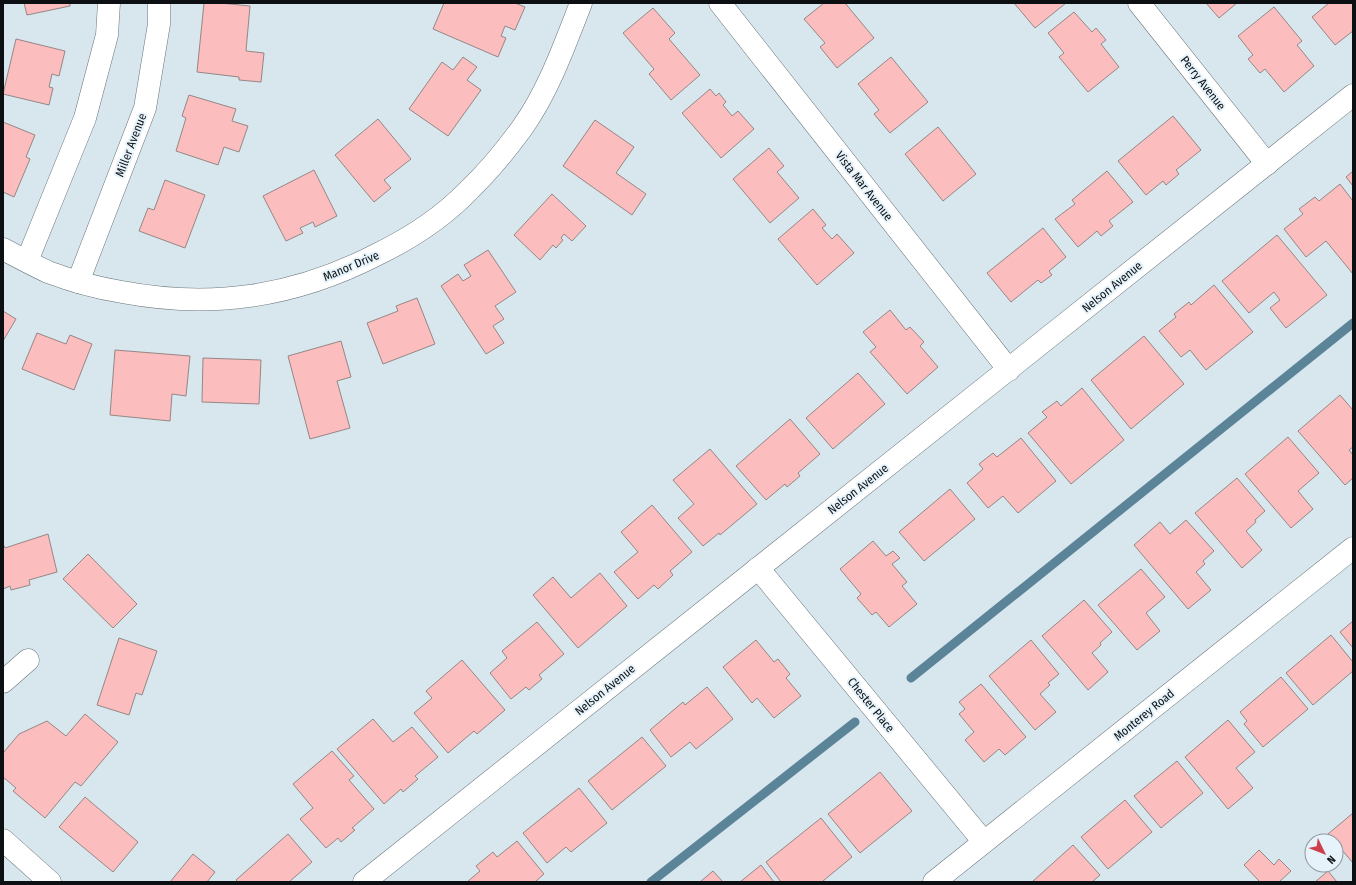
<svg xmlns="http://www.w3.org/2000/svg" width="1356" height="885" viewBox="0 0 1356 885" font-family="'Fira Sans Condensed',sans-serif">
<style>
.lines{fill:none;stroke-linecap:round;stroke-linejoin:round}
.stream{stroke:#5b8499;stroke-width:9}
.building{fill:#fbbdbd;stroke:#958786}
.street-casing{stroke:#6a767d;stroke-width:23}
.secondary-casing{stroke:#6a767d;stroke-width:23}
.street{stroke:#fff;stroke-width:22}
.secondary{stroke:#fff;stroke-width:22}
.labels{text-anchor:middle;stroke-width:4;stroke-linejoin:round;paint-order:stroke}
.street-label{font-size:12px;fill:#0c1013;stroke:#e6f3fb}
</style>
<rect width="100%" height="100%" fill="#d8e6ed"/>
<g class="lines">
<!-- stream -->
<g class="stream">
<path d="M911,678L1353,323"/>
<path d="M651,882L855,722"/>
</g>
</g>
<!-- building -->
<g class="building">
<path d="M24,3H70V6L27,15Z"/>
<path d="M204,3H220L250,6L246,51L264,53L261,82L239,80V77L197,72Z"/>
<path d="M444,3H515L525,7L515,30L505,26L501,36L506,38L498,57L433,29Z"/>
<path d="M824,3H845L874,38L837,68L820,47L825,43L804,19Z"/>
<path d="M1014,3H1066L1035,28Z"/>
<path d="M1206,3H1237L1219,18Z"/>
<path d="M1329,3H1353V31L1335,45L1312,17Z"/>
<path d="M1274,7L1302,41L1297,45L1314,66L1284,92L1265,69L1260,73L1248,59L1253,55L1238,36Z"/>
<path d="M653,8L675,33L669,39L700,75L671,100L649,74L654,69L623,33Z"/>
<path d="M1074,12L1092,32L1096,28L1106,40L1101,44L1119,67L1088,92L1059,57L1064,53L1048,33Z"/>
<path d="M16,39L65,51L59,76L52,74L49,87L53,88L49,105L3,94Z"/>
<path d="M463,57L477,67L467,80L481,90L448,136L409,109L442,62L453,70Z"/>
<path d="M891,57L928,102L890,133L874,114L879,110L858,84Z"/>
<path d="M710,89L716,96L719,93L726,102L723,105L732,116L738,111L754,129L721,158L682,113Z"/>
<path d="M189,95L236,109L232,121L248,126L239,152L224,147L218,165L176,151L186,118L182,116Z"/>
<path d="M1173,116L1201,150L1176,170L1179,174L1166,185L1163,181L1146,195L1118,161Z"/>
<path d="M378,119L411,159L384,180L391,188L374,202L335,155Z"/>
<path d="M595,120L634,147L616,173L646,194L632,215L563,166Z"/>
<path d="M3,122L35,135L26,157L30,159L14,197L3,192Z"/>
<path d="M938,127L976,174L943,201L905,154Z"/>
<path d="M769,148L784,166L777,172L799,198L770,223L733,179Z"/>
<path d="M314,170L337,216L315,227L313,222L300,228L303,233L286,241L263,196Z"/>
<path d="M1107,171L1133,202L1109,221L1113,226L1101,236L1097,231L1078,247L1055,219L1075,204L1072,200Z"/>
<path d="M1353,171V186L1346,177Z"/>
<path d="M165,180L205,195L185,248L139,231L148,208L154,210Z"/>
<path d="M1340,184L1353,201V274L1326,241L1306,257L1284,229L1303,214L1299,209L1315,197L1319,201Z"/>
<path d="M552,194L586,226L572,241L564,234L561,238L563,240L556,248L553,245L540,260L514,235Z"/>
<path d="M813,209L826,225L822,228L832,239L837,234L854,253L817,285L778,239Z"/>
<path d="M1043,228L1066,257L1049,271L1052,275L1041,283L1038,280L1011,302L987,273Z"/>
<path d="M1277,235L1327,295L1286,328L1270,308L1280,300L1274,292L1249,313L1222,281Z"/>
<path d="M488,250L516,292L495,306L504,319L493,326L504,343L486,354L441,286L458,274L463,281L471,276L464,265Z"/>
<path d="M1214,285L1253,332L1206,370L1190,350L1181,357L1159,331L1176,317L1174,314L1189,302L1191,305Z"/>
<path d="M417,298L435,344L383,364L367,323L398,311L396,306Z"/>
<path d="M890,310L906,330L910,327L924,342L920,346L938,367L907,394L870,352L876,347L863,332Z"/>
<path d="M3,311L16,319L3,341Z"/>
<path d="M37,333L66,344L70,335L92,344L74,390L22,369Z"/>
<path d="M1144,336L1184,384L1131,429L1091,380Z"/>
<path d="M341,341L351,377L337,381L350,428L310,439L288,356Z"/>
<path d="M115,350L190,356L186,396L172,394L170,421L110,415Z"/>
<path d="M203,358L261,360L259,404L202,402Z"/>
<path d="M858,373L885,404L833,449L806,418Z"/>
<path d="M1082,388L1124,440L1071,484L1028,433L1047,417L1042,412L1057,401L1061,406Z"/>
<path d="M1340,395L1353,410V447L1349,450L1353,455V478L1345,485L1298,431Z"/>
<path d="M790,419L820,454L798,473L800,476L787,487L785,484L766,500L736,466Z"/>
<path d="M1288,437L1319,473L1298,491L1313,509L1291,528L1245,474Z"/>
<path d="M1021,438L1056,481L1018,513L1003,496L988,508L967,483L983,469L979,464L993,453L997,457Z"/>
<path d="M710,449L757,504L720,535L719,533L703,546L678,518L694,504L673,480Z"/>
<path d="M1237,478L1265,511L1255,520L1256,522L1246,531L1262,550L1242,568L1195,513Z"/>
<path d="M950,489L975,519L924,561L899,532Z"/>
<path d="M652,505L692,552L670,571L673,575L658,589L654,585L638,599L614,572L638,552L621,532Z"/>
<path d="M1186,520L1214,551L1203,561L1205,564L1196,572L1211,590L1188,609L1134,545L1160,522L1170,534Z"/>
<path d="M48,534L57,572L29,580L30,585L11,590L10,586L3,589V544L5,548Z"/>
<path d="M873,541L886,556L893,551L900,558L892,564L907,582L902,586L917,604L889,627L876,612L872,615L857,598L861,594L840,569Z"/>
<path d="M88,554L137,604L113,628L63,579Z"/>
<path d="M1141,569L1165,597L1146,613L1160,631L1137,650L1098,605Z"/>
<path d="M600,573L627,606L578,648L533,595L553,577L571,598Z"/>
<path d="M1084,600L1112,632L1100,643L1101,645L1092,653L1108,672L1088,690L1042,636Z"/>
<path d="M1353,621V648L1340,632Z"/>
<path d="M537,622L564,654L539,675L542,679L529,690L526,687L511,699L490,673L507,658L502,651Z"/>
<path d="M1331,635L1353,662V671L1313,705L1286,673Z"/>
<path d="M119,638L157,651L142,695L136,693L129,715L97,705Z"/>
<path d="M756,640L774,662L778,659L790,674L786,678L801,696L774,718L757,698L752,703L723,667Z"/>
<path d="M1031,640L1059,674L1048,683L1050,685L1040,694L1056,712L1035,730L989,676Z"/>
<path d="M462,660L505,710L477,734L474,731L448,753L414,713L432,698L426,691Z"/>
<path d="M1281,677L1308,709L1263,747L1244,724L1247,721L1240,712Z"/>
<path d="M981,684L1026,737L1005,755L999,749L984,762L965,740L974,732L959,714L965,709L959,702Z"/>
<path d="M707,687L733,719L696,749L690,742L671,757L650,730L683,702L685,705Z"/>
<path d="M85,714L118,742L81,786L75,782L45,818L13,791L16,788L3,777V753L19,734L47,721L66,736Z"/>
<path d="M373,719L393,742L412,727L438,757L415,776L418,779L403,792L401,789L384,804L337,749Z"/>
<path d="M1228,720L1255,752L1236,768L1253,788L1228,809L1185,757Z"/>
<path d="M642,737L666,766L612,810L588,781Z"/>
<path d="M332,751L354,776L349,780L374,809L352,828L355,830L341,842L338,838L326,848L300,819L313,808L293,784Z"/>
<path d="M1177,761L1203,793L1161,828L1134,796Z"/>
<path d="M880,772L912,811L860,853L828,814Z"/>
<path d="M579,788L607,823L571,852L566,847L547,863L523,833Z"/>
<path d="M85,797L138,842L113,872L59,827Z"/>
<path d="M1125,800L1152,832L1108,869L1081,837Z"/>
<path d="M1353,813V863L1336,843V841H1334L1328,834Z"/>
<path d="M821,818L852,857L823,881L824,882H781L766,862Z"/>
<path d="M288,834L312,862L289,882H238L236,880Z"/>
<path d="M517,841L544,874L535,882H467L480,871L476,866L493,852L497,857Z"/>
<path d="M1073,845L1100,875L1092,882H1032Z"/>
<path d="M1259,850L1274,865L1279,859L1291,871L1279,882H1260L1244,865Z"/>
<path d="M193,854L215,872L207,882H170Z"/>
<path d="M761,865L774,882H740Z"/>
<path d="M713,871L723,882H700Z"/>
<path d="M1328,871L1337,882H1315Z"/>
</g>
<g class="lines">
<!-- street casing -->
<g class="street-casing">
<g id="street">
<path d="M720,3L1009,370"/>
<path d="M1139,3L1267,164"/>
<path d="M27,261L85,118L107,35L109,3"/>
<path d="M78,282L145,108L159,24V3"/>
<path d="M758,568L984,842"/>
<path d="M3,682L28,660"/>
<path d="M3,840L50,882"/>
<path d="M364,882L1353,95"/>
</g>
</g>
<!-- secondary casing -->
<g class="secondary-casing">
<g id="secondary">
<path d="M3,249C18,257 33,265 48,272C72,281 97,288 122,292C212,309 294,297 376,255C409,239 442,218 468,191C488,172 506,150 522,128C548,92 565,44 581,3"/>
<path d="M934,882L1353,548"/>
</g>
</g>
<!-- street -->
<use href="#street" class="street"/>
<!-- secondary -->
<use href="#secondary" class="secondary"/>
</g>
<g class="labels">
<!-- street labels -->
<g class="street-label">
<text transform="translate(1203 83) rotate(52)" y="4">Perry Avenue</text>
<text transform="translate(131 145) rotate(-69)" y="4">Miller Avenue</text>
<text transform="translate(864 186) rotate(52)" y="4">Vista Mar Avenue</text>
<text transform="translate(351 266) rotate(-23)" y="4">Manor Drive</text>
<text transform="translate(1112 287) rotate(-39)" y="4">Nelson Avenue</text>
<text transform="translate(858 489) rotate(-38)" y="4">Nelson Avenue</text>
<text transform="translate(605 690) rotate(-39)" y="4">Nelson Avenue</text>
<text transform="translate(871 705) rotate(51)" y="4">Chester Place</text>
<text transform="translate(1144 715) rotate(-39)" y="4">Monterey Road</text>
</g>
</g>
<!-- border -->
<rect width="1356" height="885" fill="none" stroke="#0c1013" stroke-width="8"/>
<!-- north arrow -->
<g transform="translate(1324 853) rotate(133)"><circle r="19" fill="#e6f3fb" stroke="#8f989e"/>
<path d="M0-3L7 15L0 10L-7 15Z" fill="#cf3f4e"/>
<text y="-6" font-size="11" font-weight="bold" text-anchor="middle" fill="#0c1013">N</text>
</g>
</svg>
